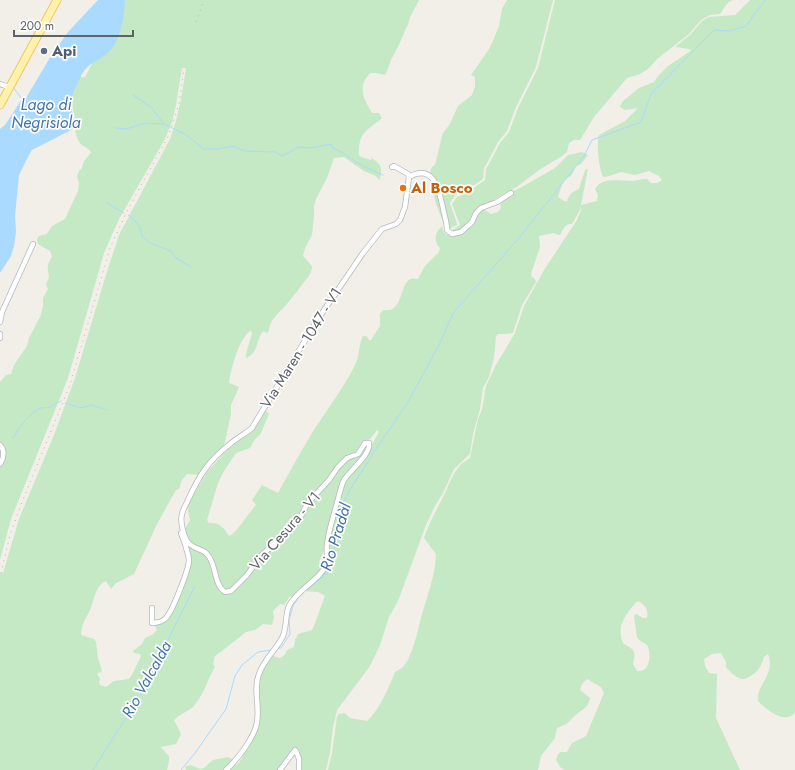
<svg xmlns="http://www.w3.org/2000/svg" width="795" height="770" viewBox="0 0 795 770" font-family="Jost,sans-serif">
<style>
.green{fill:#c5e8c5;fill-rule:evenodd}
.water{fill:#aadaff}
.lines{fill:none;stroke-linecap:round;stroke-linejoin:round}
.stream{stroke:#aadaff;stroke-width:1}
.minor-casing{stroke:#b5b8bc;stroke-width:6}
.primary-casing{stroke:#f2c960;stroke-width:9}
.minor{stroke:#fff;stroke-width:4.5}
.primary{stroke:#fff2af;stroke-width:7}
.rail{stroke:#b6b7b8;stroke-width:1;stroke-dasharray:1 5;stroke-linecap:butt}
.service-dot{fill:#5c6f8a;stroke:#fff;stroke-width:1.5}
.food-dot{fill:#e8710a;stroke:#fff;stroke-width:1.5}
.labels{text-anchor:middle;stroke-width:3.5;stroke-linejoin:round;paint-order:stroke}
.service-label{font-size:15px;font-weight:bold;fill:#4e5e75;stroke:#fff;text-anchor:start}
.food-label{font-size:15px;font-weight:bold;fill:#c56008;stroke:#fff;text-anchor:start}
.street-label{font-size:15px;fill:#5f6368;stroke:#fff}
.water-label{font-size:16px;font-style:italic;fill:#4174aa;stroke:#fff}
</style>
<rect width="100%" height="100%" fill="#f1efe8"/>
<!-- green -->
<g class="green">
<path d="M124,0H419L410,17L408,25L406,28C402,39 397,49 391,60C389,65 388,70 385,75L376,73H370C357,87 363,98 372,113H379L382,118C367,131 358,132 359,155L361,157L371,160L372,158C382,166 382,166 380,180L374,175L364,171L344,157L334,158L327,178L316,199L314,206V216L312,235L305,248L303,256L312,266C312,273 308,277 304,282C298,290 292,298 286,305C279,313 269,320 269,331L267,333L263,331C256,340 258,354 246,358C246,349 251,341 252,332L250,331C238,340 231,369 229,383L239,387L231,405V414L224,446L200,475L187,474L182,480L179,489L176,490L157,524L134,574L116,583L111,589L106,581C96,585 94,599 91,608C87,617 81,624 81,635L94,639L96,642L98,658L102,671L97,674L100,679L99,682L100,685L106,687L114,681L129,679L132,675L141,656L140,654L134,653L133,651L142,644L145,638L152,635L157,630L155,625L163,619L171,608L188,564L182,538C187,543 191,548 196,551C200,552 205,553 207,556C215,568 214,599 232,592L261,558L284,537L306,508L335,475L339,468L345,461L352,458L365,444L367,445L366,450L342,481L325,548L319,562L321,563L325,551C327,573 305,583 292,597L290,596L284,605L280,604L273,611L274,617L272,625L263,624L255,630L246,632L227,647L215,656L213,664L215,667C207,680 204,695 193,707C187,712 180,714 174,720L181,734L176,744L161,747L165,752L169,756V761L167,770H0V573H3L19,519L54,435L75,378L106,275L119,235L170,139C179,116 182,93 186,68H182L176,105L172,122L165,139L119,219L104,253L68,378L11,519L0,560V382L6,375L11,374L14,365L27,346L29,338L41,315L43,306V298L48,289L46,285L49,277C47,265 47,266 52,256L50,251L38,244L37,239L39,236L47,234L52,226L65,219L78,191L79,183L77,176L79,171L82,168L84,161L91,153C89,147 80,146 78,140C77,138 75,131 75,128C75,126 76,124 76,122C75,115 72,108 72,101C71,98 78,81 79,77H85C88,73 89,68 92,64Z"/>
<path d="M507,0H553L536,67L516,107L507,131L498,142L487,163L484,168L483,179L464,192L455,195L450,203C452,211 456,217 457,225L446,230L435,201L433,182L429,175L432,167L435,165L443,133L450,124L458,106L472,95L475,87V77L471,75L489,49L493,41L499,26L502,9Z"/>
<path d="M555,0H733C726,2 724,9 720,14L710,15L701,20L689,34L657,59L648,69L640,74L627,78L594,117L580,140H574L569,143L567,152L562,156L539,170L518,186L476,210C473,213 472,215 470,219C467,225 461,230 455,233L450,232L460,225L452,204L457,197L465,194L485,180L486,169L489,164L500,143L509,132L518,108L538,68Z"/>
<path d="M750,0H795V713C783,725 766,709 758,701C756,685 776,674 768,654L764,657C761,667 758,672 749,677C747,678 745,679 742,679C736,678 730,672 726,667V662L721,653L712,654L704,659L705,666L709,673L717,674L716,718L740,770H565L561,768L556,760L558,754L561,752H567L572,743L586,736L604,693L601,687L587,679L582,684L580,690L590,698C588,707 585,708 578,713C569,720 571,723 557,728L555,738L541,756L538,770H328L332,753L337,717L339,714L345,713L350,718L367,721C378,712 390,686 395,672C398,670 401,669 403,667C412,658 418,630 421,618C427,595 435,578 436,554L424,538C429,522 438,508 445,493C449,485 452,475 458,468C461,463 466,461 470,458L478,419L482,410L486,386L496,365L515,333L524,306L544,270L577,220L581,210V205L597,201L598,195L595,189C602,177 619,181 631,181C636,181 641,179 647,179L651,183H658L662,180L659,176L649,171L635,175L621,172L609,176L603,177C599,167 596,144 599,135L625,121L638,108L625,110L620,107L622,102L639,88L654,82L658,76L668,66L689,52L691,50C687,48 680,48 675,47L690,35L702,21L709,17L735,15ZM638,601C645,605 649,610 647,618H643L636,614L634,616L637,637L639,640L647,645C652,654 650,673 637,671L633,664C636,649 635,651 623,643C618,630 621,622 629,611C632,607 634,604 638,601Z"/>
<path d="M582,152L588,155L581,164L576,166L571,176L565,179L562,184L558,197L564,201H567C571,192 571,193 579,189L585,170L588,169L580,210L572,224C565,223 563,229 560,235L553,233L539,236L540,247L531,274L532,277L535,279L536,282L522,305L513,333L505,334H498L496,336L494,357L489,377L483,388L480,409L473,434L470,454L454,469L443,493L435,506L426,525L398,601L389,617L380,645L370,666L337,710L333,727L330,753L326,770H301L297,750L279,770H230L239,763L242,758L259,723L260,711L259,689L261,673L273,656L280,658C284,656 286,654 287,650L294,647L295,640L298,634L312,630L314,626L325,596L318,592L304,591L325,570L329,539L335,518L336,517V514L345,482L371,446L379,432L377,430L370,439L363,442L357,452L341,460L333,473L297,518L286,528L233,588C228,590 225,591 222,587L210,555L199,549L188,540L185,529L190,520L188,511L189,503L207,472L227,450L252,432L266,411L269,414L260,435L255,439L250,448L236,453L224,471L218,483L207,520L209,523C220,522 224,528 229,536C236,534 249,512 256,505L252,500L262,485L278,493C289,473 300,453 312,433C326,411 343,389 355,365C360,356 358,346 363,336H366L369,340H371L380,326V314L383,310C404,314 399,283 411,279C413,278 415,279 418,279L425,266L439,252L440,248C433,241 435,232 442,226C446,252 477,215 483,209L491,214L498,212L501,208L500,203L507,194L522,187L555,168L568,155Z"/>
<path d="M228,757L234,760L233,761L222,770H186L185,767C192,763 194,767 200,769L204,768L213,760Z"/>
</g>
<!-- water -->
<path class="water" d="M98,0H125C124,17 121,39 109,52C99,62 89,61 81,76C78,82 72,95 71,101C69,111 78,119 75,128L32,150L30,153L19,175L15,216L16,232L14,246L11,256L0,273V129L5,125L22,99L26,98L51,56L68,32Z"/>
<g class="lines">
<!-- stream -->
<g class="stream">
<path d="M13,87L22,99"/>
<path d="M133,95L151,107L164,124L185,134L204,149H217L232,146L245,151L276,152L282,156L299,147L310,148L331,144L333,148L341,152L363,166L383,175"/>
<path d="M116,128L126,129L145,123L164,124"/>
<path d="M107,203L124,213"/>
<path d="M128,215L133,219L140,227L142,236L150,243L171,251L176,258L191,267"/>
<path d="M65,403L81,408L91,405L107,410"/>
<path d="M13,438C18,429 31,411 41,408C44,407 47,408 50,407C54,404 57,403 61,401"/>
<path d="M278,648H281L290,634L289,620L293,606L301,594L327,574L337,539L342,505L351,488L380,443L408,402L441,341L453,313L519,238L584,156L592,140L641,122L651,94L714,30L729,31L746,26L765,0"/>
<path d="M93,770L139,697L195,586"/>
<path d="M181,770L195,753L226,709L235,676L242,665L258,652L271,650"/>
</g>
<!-- minor casing -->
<g class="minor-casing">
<g id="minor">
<path d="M0,84L9,87"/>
<path d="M392,167L394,166L408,174L409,177"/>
<path d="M409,177C434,163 439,190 443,208C444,215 447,222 447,230L452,234L461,232L472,222L476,213L481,208L497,202L511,193"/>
<path d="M0,322L2,312L33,244"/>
<path d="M0,334V338"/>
<path d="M0,445C5,450 4,458 0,464"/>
<path d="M152,608V623C158,623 162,622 166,618C173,610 189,569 189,560C188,551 184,541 181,533"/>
<path d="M226,770C237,760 255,737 257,722C260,707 253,689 259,674C264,659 277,649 283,636C287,626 285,615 289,606C297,589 321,580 327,563C328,557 326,551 327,545C328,532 333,519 336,506C339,498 340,488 344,480C350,470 371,455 369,443H365L358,454L347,458L338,467L329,480L307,504L299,520L260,557L247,575L231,591L225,592C213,584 217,564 207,554C202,548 193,550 187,541C183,534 180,521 182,514C183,509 186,505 188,500C199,476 208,461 230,444C237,438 245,434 252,428L318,319L363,253L382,229L396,224L400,220L405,207L409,177"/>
<path d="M280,770L295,750L296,751L299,759V770"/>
</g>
</g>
<!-- primary casing -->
<g class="primary-casing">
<path id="primary" d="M0,105L57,0"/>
</g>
<!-- minor -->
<use href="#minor" class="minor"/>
<!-- primary -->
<use href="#primary" class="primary"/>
<!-- rail -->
<g class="rail">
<path d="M196,22L204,0"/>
<path d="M1,573L10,535L22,502L70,385L110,248L128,209L167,139L173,123L179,104L184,68"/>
</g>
</g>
<!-- markers -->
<circle class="service-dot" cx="44" cy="51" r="4"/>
<circle class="food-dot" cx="403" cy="188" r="4"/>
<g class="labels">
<!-- service labels -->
<g class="service-label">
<text x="52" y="56">Api</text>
</g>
<!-- food labels -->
<g class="food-label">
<text x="411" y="193">Al Bosco</text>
</g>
<!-- street labels -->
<g class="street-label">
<text transform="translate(301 348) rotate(-58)" y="5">Via Maren - 1047 - V1</text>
<text transform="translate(285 531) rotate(-49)" y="5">Via Cesura - V1</text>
</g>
<!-- water labels -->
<g class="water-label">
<text x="46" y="110">Lago di<tspan x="46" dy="18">Negrisiola</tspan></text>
<text transform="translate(335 537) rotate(-73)" y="6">Rio Pradàl</text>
<text transform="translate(146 679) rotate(-61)" y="6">Rio Valcalda</text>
</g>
</g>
<!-- scale -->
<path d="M14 30v6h119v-6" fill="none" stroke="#5f6368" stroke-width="2"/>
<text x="20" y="30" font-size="12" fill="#5f6368" stroke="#ffffff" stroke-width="3" paint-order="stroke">200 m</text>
</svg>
